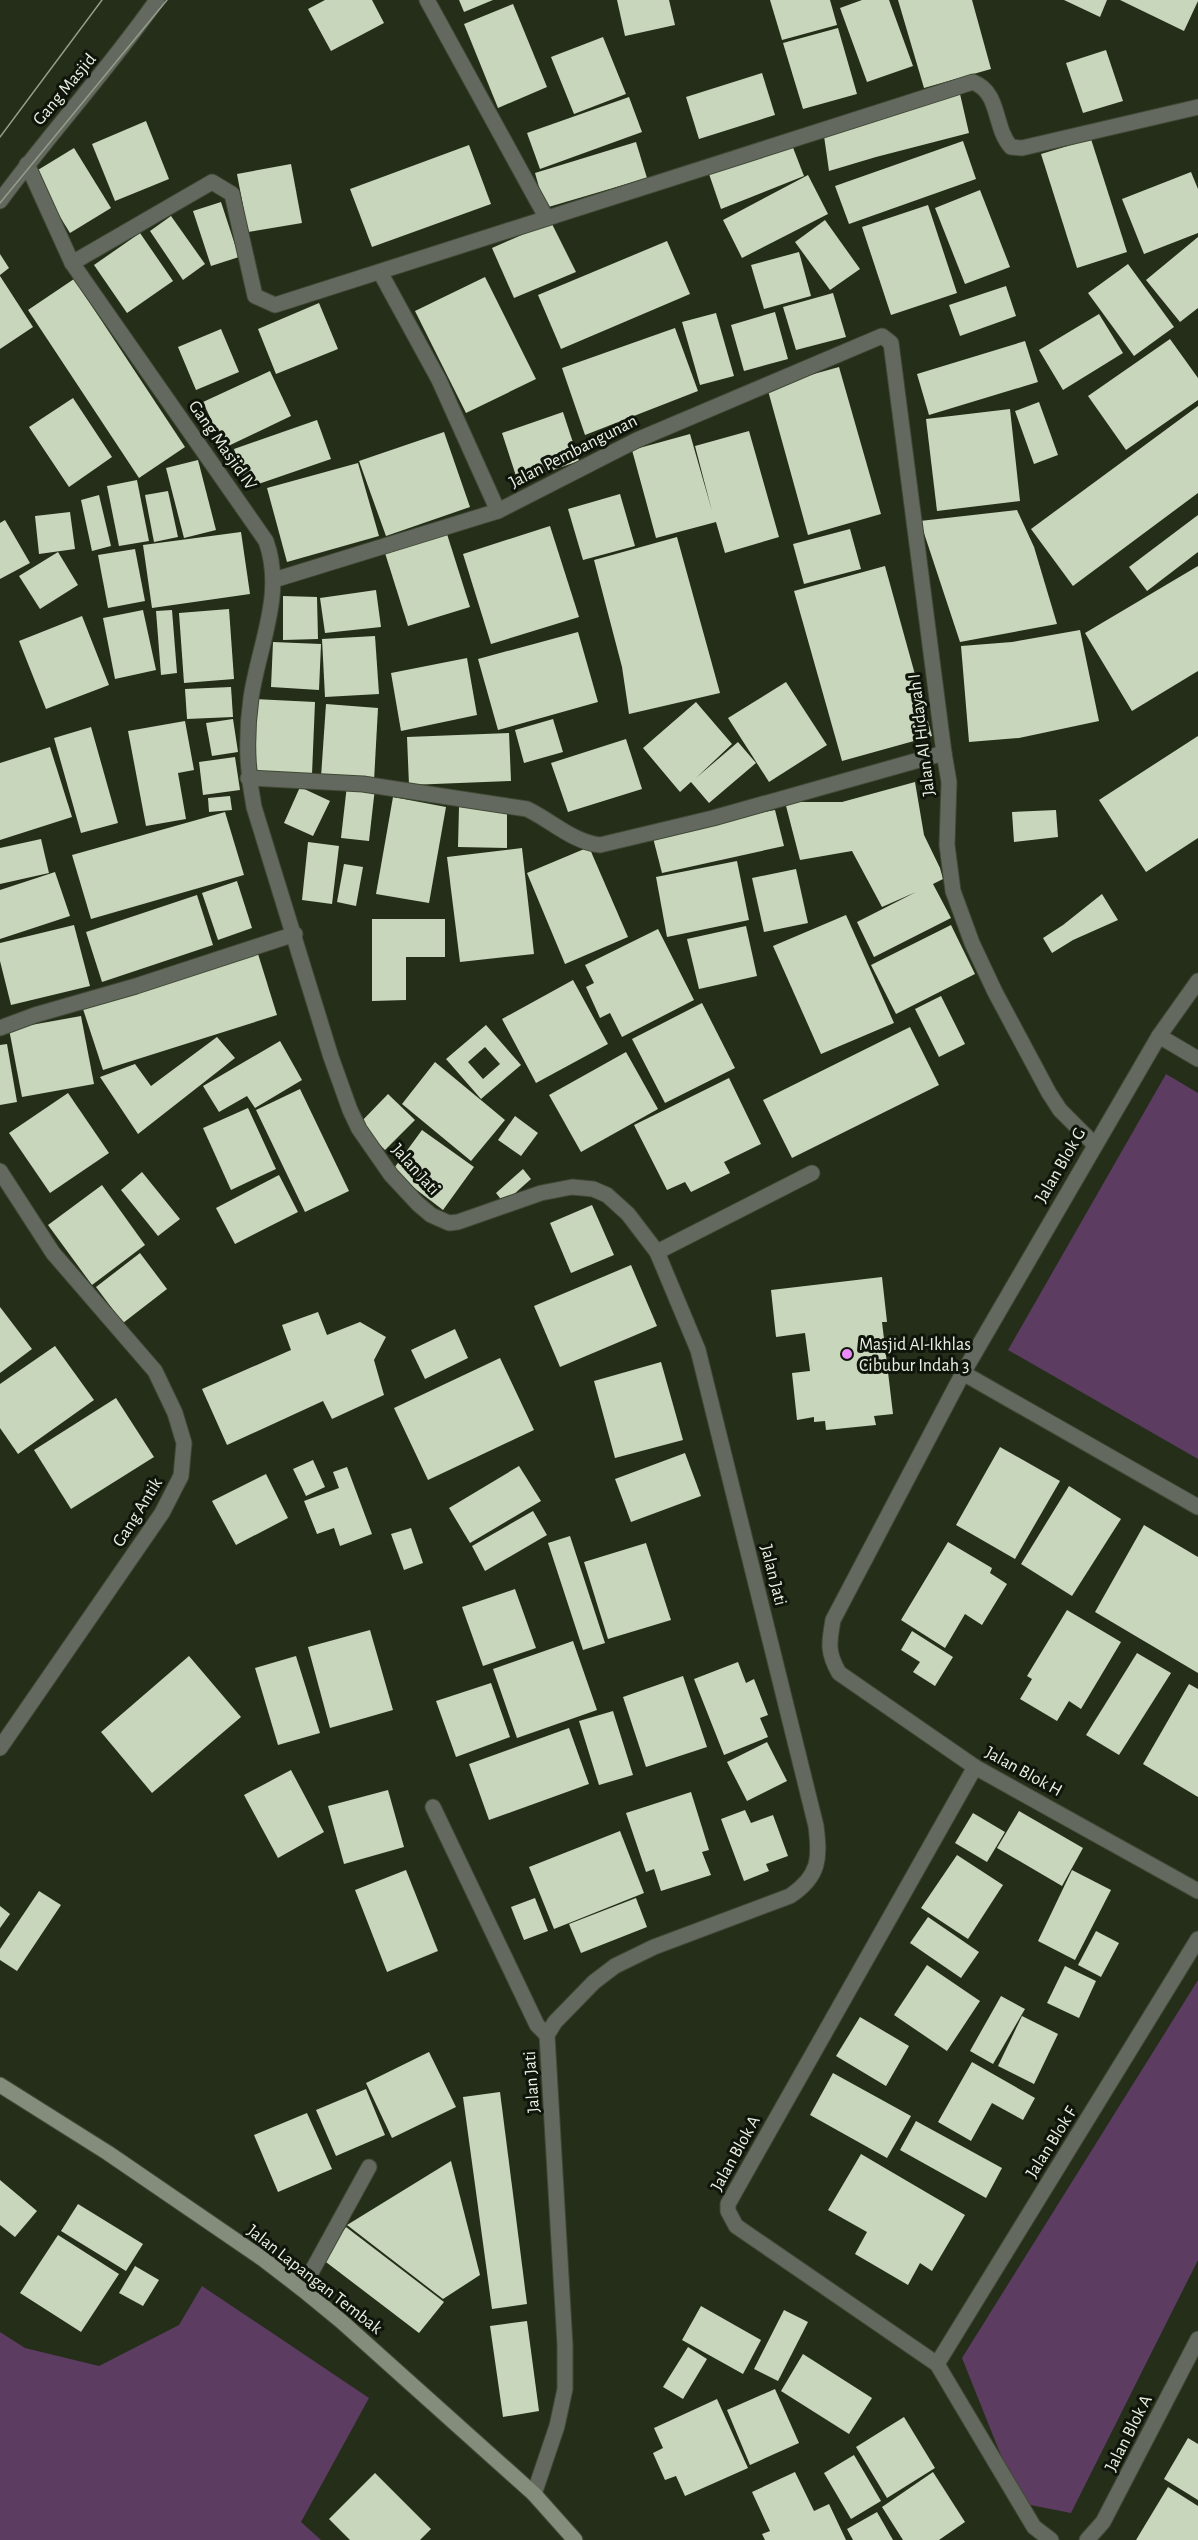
<svg xmlns="http://www.w3.org/2000/svg" width="1198" height="2540" viewBox="0 0 1198 2540" font-family="'Alegreya Sans',sans-serif">
<style>
.green{fill:#5c3c61}
.building{fill:#c8d6bc;fill-rule:evenodd}
.lines{fill:none;stroke-linecap:round;stroke-linejoin:round}
.lane-casing{stroke:#404935;stroke-width:17}
.street-casing{stroke:#404935;stroke-width:17}
.secondary-casing{stroke:#404935;stroke-width:17}
.lane{stroke:#64695f;stroke-width:15}
.street{stroke:#64695f;stroke-width:15}
.secondary{stroke:#848d7c;stroke-width:15}
.tram{stroke:#949c8b;stroke-width:1.5}
.poi-dot{fill:#ec8cfb;stroke:#10150b;stroke-width:2}
.labels{text-anchor:middle;stroke-width:6;stroke-linejoin:round;paint-order:stroke}
.street-label{font-size:18px;fill:#eaf1e3;stroke:#10150b}
.poi-label{font-size:18px;fill:#eaf1e3;stroke:#10150b;text-anchor:start}
</style>
<rect width="100%" height="100%" fill="#242e19"/>
<!-- green -->
<g class="green">
<path d="M1166,1074L1198,1093V1459L1008,1350Z"/>
<path d="M1198,1980V2260L1071,2513L1020,2503L962,2358Z"/>
<path d="M202,2286L369,2398L301,2522L321,2540H0V2332L25,2348L99,2366L179,2325Z"/>
</g>
<!-- building -->
<g class="building">
<path d="M325,0H372L384,23L331,51L308,9Z"/>
<path d="M459,0H493L464,12Z"/>
<path d="M617,0H669L675,25L625,36Z"/>
<path d="M770,0H830L837,25L782,40Z"/>
<path d="M862,0H889L913,66L867,82L840,8Z"/>
<path d="M898,0H972L991,69L924,88Z"/>
<path d="M1064,0H1107L1100,17Z"/>
<path d="M1120,0H1198V1L1184,31Z"/>
<path d="M513,4L547,87L498,108L464,24Z"/>
<path d="M838,28L857,94L803,109L783,43Z"/>
<path d="M603,37L626,94L574,114L551,57Z"/>
<path d="M1106,50L1123,101L1083,113L1066,63Z"/>
<path d="M762,73L775,115L699,139L686,97Z"/>
<path d="M960,94L969,133L876,157L829,171L824,136Z"/>
<path d="M629,97L642,132L540,169L527,133Z"/>
<path d="M146,121L169,179L115,201L92,144Z"/>
<path d="M1091,139L1127,252L1077,268L1041,154Z"/>
<path d="M963,141L976,179L849,224L835,186Z"/>
<path d="M636,142L647,178L545,208L535,173Z"/>
<path d="M469,145L491,204L372,247L350,189Z"/>
<path d="M792,145L804,176L721,209L708,171Z"/>
<path d="M74,148L111,208L70,233L33,173Z"/>
<path d="M291,164L302,223L248,232L237,174Z"/>
<path d="M1191,172L1198,189V233L1144,254L1122,199Z"/>
<path d="M808,175L828,214L742,258L723,220Z"/>
<path d="M980,190L1010,267L965,284L935,208Z"/>
<path d="M221,202L239,257L211,266L193,211Z"/>
<path d="M928,205L957,293L891,315L862,227Z"/>
<path d="M171,216L205,264L183,280L150,231Z"/>
<path d="M825,220L860,269L830,290L795,242Z"/>
<path d="M551,222L576,272L514,298L492,248Z"/>
<path d="M140,233L173,281L127,313L94,265Z"/>
<path d="M1198,237V308L1180,322L1146,280Z"/>
<path d="M667,241L690,294L561,349L538,295Z"/>
<path d="M799,252L811,296L764,309L751,265Z"/>
<path d="M0,254L9,268L0,275Z"/>
<path d="M1128,264L1174,327L1134,356L1088,293Z"/>
<path d="M0,276L33,327L0,349Z"/>
<path d="M485,277L536,379L466,413L415,311Z"/>
<path d="M74,279L185,447L139,478L28,310Z"/>
<path d="M1006,286L1016,316L960,336L949,305Z"/>
<path d="M833,293L846,337L796,350L783,307Z"/>
<path d="M319,303L338,349L276,374L258,329Z"/>
<path d="M775,312L788,359L744,371L731,325Z"/>
<path d="M716,313L734,376L700,385L682,322Z"/>
<path d="M1099,314L1123,353L1063,390L1039,350Z"/>
<path d="M675,328L698,391L585,435L562,368Z"/>
<path d="M221,329L239,372L196,390L178,347Z"/>
<path d="M1170,339L1198,378V400L1126,450L1088,396Z"/>
<path d="M1025,341L1038,382L929,415L917,374Z"/>
<path d="M839,367L881,514L808,535L767,387Z"/>
<path d="M270,371L291,416L224,448L203,402Z"/>
<path d="M73,398L112,457L69,487L29,427Z"/>
<path d="M1039,402L1058,455L1034,464L1015,411Z"/>
<path d="M1198,406V493L1073,586L1031,529Z"/>
<path d="M1010,409L1020,501L937,511L926,419Z"/>
<path d="M563,412L579,461L518,482L502,433Z"/>
<path d="M317,420L331,459L247,488L234,449Z"/>
<path d="M749,431L779,537L725,553L716,522L656,538L632,450L690,434L712,511L695,446Z"/>
<path d="M444,432L470,507L386,536L359,461Z"/>
<path d="M198,460L216,530L184,538L166,468Z"/>
<path d="M358,463L379,536L287,562L267,488Z"/>
<path d="M137,480L149,541L119,546L107,486Z"/>
<path d="M168,491L178,537L154,542L145,495Z"/>
<path d="M620,494L635,546L583,560L568,509Z"/>
<path d="M99,495L111,546L92,551L81,500Z"/>
<path d="M1017,510L1034,547L1057,624L960,642L920,521Z"/>
<path d="M70,512L75,549L39,554L35,516Z"/>
<path d="M1198,515V552L1147,591L1129,567Z"/>
<path d="M5,520L30,563L0,579V523Z"/>
<path d="M550,526L579,617L491,644L463,554Z"/>
<path d="M850,529L861,569L804,584L793,544Z"/>
<path d="M241,532L250,594L152,608L143,545Z"/>
<path d="M447,534L470,607L408,626L385,553Z"/>
<path d="M677,537L720,693L629,714L622,667L594,560Z"/>
<path d="M135,549L145,601L108,608L98,555Z"/>
<path d="M58,552L78,585L40,609L19,576Z"/>
<path d="M885,566L932,736L842,761L794,591Z"/>
<path d="M1198,566V671L1132,711L1085,633Z"/>
<path d="M376,590L381,627L325,633L320,598Z"/>
<path d="M283,596L317,597L318,639L283,640Z"/>
<path d="M229,609L234,679L184,683L179,613Z"/>
<path d="M143,610L156,670L115,679L103,618Z"/>
<path d="M172,610L177,673L161,675L156,611Z"/>
<path d="M82,616L109,685L46,709L19,641Z"/>
<path d="M1080,630L1099,721L1019,738L969,742L961,646L1012,642Z"/>
<path d="M578,632L598,702L498,730L478,659Z"/>
<path d="M375,636L379,694L325,697L322,639Z"/>
<path d="M273,642L321,644L319,690L271,687Z"/>
<path d="M467,658L477,715L401,731L391,673Z"/>
<path d="M786,682L827,745L769,782L728,718Z"/>
<path d="M231,687L233,717L187,719L185,689Z"/>
<path d="M253,699L315,702L312,774L250,771Z"/>
<path d="M696,702L732,744L696,778L738,742L756,763L709,803L691,782L680,792L643,748Z"/>
<path d="M326,704L378,708L374,781L321,777Z"/>
<path d="M233,719L238,752L212,756L206,723Z"/>
<path d="M553,719L563,752L524,763L515,730Z"/>
<path d="M185,721L194,770L178,773L186,819L146,826L128,731Z"/>
<path d="M91,727L118,823L81,833L54,738Z"/>
<path d="M509,733L511,781L409,785L407,737Z"/>
<path d="M1198,736V838L1146,872L1099,800Z"/>
<path d="M626,739L642,789L568,812L551,763Z"/>
<path d="M50,747L72,817L0,840V763Z"/>
<path d="M235,757L240,790L203,795L199,762Z"/>
<path d="M915,782L924,835L940,868L943,879L933,884L951,918L874,957L857,922L916,892L882,907L852,851L800,860L785,802H842Z"/>
<path d="M347,785L375,788L369,841L341,838Z"/>
<path d="M300,787L330,801L313,836L284,823Z"/>
<path d="M230,796L232,810L209,812L208,798Z"/>
<path d="M393,797L446,807L429,903L376,894Z"/>
<path d="M459,807L507,808V848L458,847Z"/>
<path d="M775,810L784,846L662,873L652,834Z"/>
<path d="M1056,810L1058,837L1014,842L1012,812Z"/>
<path d="M225,812L244,875L91,919L72,855Z"/>
<path d="M41,839L49,873L0,884V848Z"/>
<path d="M308,842L339,846L332,904L302,900Z"/>
<path d="M589,847L628,937L565,964L527,873Z"/>
<path d="M522,848L534,954L460,962L447,857Z"/>
<path d="M737,861L749,920L667,937L656,877Z"/>
<path d="M344,864L363,867L356,906L337,902Z"/>
<path d="M796,869L808,923L764,932L752,878Z"/>
<path d="M55,872L70,916L0,939V890Z"/>
<path d="M237,881L252,928L218,940L202,893Z"/>
<path d="M1102,894L1118,920L1073,940L1052,953L1043,938L1063,925Z"/>
<path d="M197,895L213,945L102,982L86,932Z"/>
<path d="M846,915L894,1023L821,1054L773,946Z"/>
<path d="M372,919H445V957H406V1000L372,1001Z"/>
<path d="M74,925L90,986L11,1005L0,961V943Z"/>
<path d="M951,925L975,974L896,1014L871,965Z"/>
<path d="M746,926L757,976L699,989L687,939Z"/>
<path d="M658,929L694,1000L622,1037L610,1013L600,1018L586,987L594,983L585,965Z"/>
<path d="M258,954L277,1015L103,1070L83,1009Z"/>
<path d="M573,980L608,1044L536,1083L502,1019Z"/>
<path d="M941,996L965,1044L939,1057L915,1009Z"/>
<path d="M702,1003L735,1068L665,1103L632,1039Z"/>
<path d="M81,1016L94,1084L22,1097L9,1029Z"/>
<path d="M486,1025L521,1065L481,1099L446,1059ZM485,1047L500,1064L483,1079L468,1062Z"/>
<path d="M910,1027L939,1085L792,1158L763,1100Z"/>
<path d="M217,1037L235,1058L138,1134L100,1077L135,1064L151,1086Z"/>
<path d="M280,1041L302,1080L255,1108L247,1096L219,1112L203,1086Z"/>
<path d="M7,1044L17,1102L0,1105V1045Z"/>
<path d="M626,1052L658,1109L581,1152L549,1095Z"/>
<path d="M435,1062L505,1120L471,1161L402,1104Z"/>
<path d="M729,1078L761,1144L724,1162L730,1173L691,1192L685,1182L667,1190L634,1125Z"/>
<path d="M300,1089L349,1191L305,1212L256,1110Z"/>
<path d="M68,1093L109,1153L50,1193L9,1133Z"/>
<path d="M388,1094L415,1120L385,1150L359,1124Z"/>
<path d="M248,1108L276,1169L231,1190L203,1128Z"/>
<path d="M515,1116L538,1133L521,1156L498,1140Z"/>
<path d="M422,1130L474,1167L443,1210L392,1171Z"/>
<path d="M523,1169L531,1179L504,1203L496,1193Z"/>
<path d="M142,1172L180,1219L158,1236L121,1190Z"/>
<path d="M279,1175L298,1212L235,1244L216,1208Z"/>
<path d="M102,1185L145,1245L92,1285L48,1225Z"/>
<path d="M592,1205L614,1255L571,1273L550,1223Z"/>
<path d="M140,1253L167,1289L123,1323L96,1287Z"/>
<path d="M631,1265L657,1326L560,1367L534,1306Z"/>
<path d="M882,1277L887,1322H882L893,1414L874,1416L876,1425L826,1430L825,1421L814,1422V1417L797,1420L792,1373L810,1371L805,1333L776,1337L771,1290Z"/>
<path d="M0,1307L32,1349L0,1373Z"/>
<path d="M318,1312L327,1335L360,1322L386,1337L374,1360L384,1395L332,1419L323,1401L227,1445L202,1389L291,1350L282,1325Z"/>
<path d="M455,1329L468,1358L425,1379L411,1350Z"/>
<path d="M55,1346L94,1400L18,1454L0,1428V1384Z"/>
<path d="M500,1358L534,1430L428,1480L394,1408Z"/>
<path d="M661,1362L683,1440L615,1458L594,1381Z"/>
<path d="M116,1398L154,1457L71,1509L34,1450Z"/>
<path d="M1000,1447L1060,1481L1015,1559L956,1525Z"/>
<path d="M685,1453L701,1496L631,1522L615,1479Z"/>
<path d="M313,1460L325,1487L306,1496L293,1469Z"/>
<path d="M519,1466L541,1501L470,1543L449,1508Z"/>
<path d="M347,1467L372,1534L340,1546L334,1528L317,1534L304,1501L339,1488L333,1472Z"/>
<path d="M266,1474L288,1518L236,1545L212,1501Z"/>
<path d="M1069,1486L1121,1519L1072,1596L1021,1564Z"/>
<path d="M533,1511L547,1535L485,1571L472,1546Z"/>
<path d="M1144,1525L1198,1557V1673L1095,1612Z"/>
<path d="M411,1528L423,1563L404,1570L391,1534Z"/>
<path d="M570,1536L605,1643L583,1650L548,1543Z"/>
<path d="M948,1542L992,1568L990,1573L1007,1584L982,1625L965,1614L945,1648L901,1620Z"/>
<path d="M646,1543L671,1620L608,1639L584,1562Z"/>
<path d="M515,1589L536,1648L483,1666L462,1607Z"/>
<path d="M1067,1610L1121,1642L1081,1709L1069,1701L1057,1721L1020,1699L1032,1679L1027,1676Z"/>
<path d="M370,1630L393,1710L330,1728L308,1647Z"/>
<path d="M912,1631L953,1657L935,1686L913,1672L920,1662L901,1650Z"/>
<path d="M573,1641L597,1710L517,1738L493,1669Z"/>
<path d="M1137,1653L1171,1673L1119,1755L1086,1735Z"/>
<path d="M189,1656L241,1717L152,1793L101,1732Z"/>
<path d="M296,1656L320,1733L278,1745L255,1668Z"/>
<path d="M738,1662L746,1683L754,1679L768,1715L760,1718L768,1737L724,1755L694,1679Z"/>
<path d="M683,1676L707,1747L646,1767L623,1697Z"/>
<path d="M491,1683L510,1737L456,1757L436,1701Z"/>
<path d="M1189,1684L1198,1689V1797L1143,1764Z"/>
<path d="M613,1711L633,1775L599,1785L579,1721Z"/>
<path d="M569,1728L589,1784L489,1820L469,1764Z"/>
<path d="M767,1742L787,1781L747,1801L727,1762Z"/>
<path d="M291,1770L324,1832L278,1858L244,1795Z"/>
<path d="M388,1790L404,1847L344,1864L328,1806Z"/>
<path d="M691,1792L709,1850L702,1852L711,1875L661,1891L654,1869L646,1872L626,1813Z"/>
<path d="M745,1810L751,1823L773,1815L788,1856L766,1864L769,1871L744,1881L721,1819Z"/>
<path d="M1019,1811L1083,1848L1062,1886L997,1848Z"/>
<path d="M973,1813L1005,1832L987,1862L955,1843Z"/>
<path d="M620,1831L644,1893L554,1929L529,1867Z"/>
<path d="M957,1855L1003,1885L968,1939L921,1908Z"/>
<path d="M406,1870L438,1951L387,1972L355,1890Z"/>
<path d="M1072,1870L1111,1890L1075,1960L1038,1941Z"/>
<path d="M39,1891L61,1905L17,1971L0,1960V1949Z"/>
<path d="M535,1898L548,1931L524,1940L511,1907Z"/>
<path d="M636,1898L647,1927L581,1953L569,1924Z"/>
<path d="M0,1906L10,1914L0,1928Z"/>
<path d="M928,1917L979,1952L961,1978L910,1943Z"/>
<path d="M1096,1931L1119,1943L1101,1977L1078,1965Z"/>
<path d="M927,1965L980,2001L947,2051L894,2015Z"/>
<path d="M1065,1966L1096,1981L1079,2018L1047,2003Z"/>
<path d="M1001,1996L1025,2009L993,2064L970,2051Z"/>
<path d="M1022,2016L1058,2034L1034,2084L998,2066Z"/>
<path d="M860,2017L909,2046L886,2086L836,2056Z"/>
<path d="M429,2052L456,2107L392,2138L366,2083Z"/>
<path d="M972,2062L1035,2098L1023,2120L992,2103L971,2141L938,2122Z"/>
<path d="M833,2073L911,2116L887,2158L810,2115Z"/>
<path d="M366,2089L385,2135L336,2156L316,2110Z"/>
<path d="M500,2092L527,2304L492,2309L463,2097Z"/>
<path d="M307,2113L332,2169L278,2192L254,2135Z"/>
<path d="M916,2121L1002,2168L986,2198L900,2150Z"/>
<path d="M861,2154L965,2215L932,2271L920,2263L908,2285L855,2254L867,2232L828,2210Z"/>
<path d="M451,2161L480,2275L443,2299L347,2225Z"/>
<path d="M0,2180L37,2211L15,2237L0,2225Z"/>
<path d="M78,2204L143,2244L126,2271L61,2231Z"/>
<path d="M346,2227L444,2302L419,2333L322,2259Z"/>
<path d="M58,2235L119,2274L81,2332L20,2293Z"/>
<path d="M135,2266L159,2280L143,2306L119,2293Z"/>
<path d="M701,2306L761,2340L743,2374L682,2340Z"/>
<path d="M784,2310L808,2322L778,2381L754,2369Z"/>
<path d="M527,2321L539,2411L503,2417L490,2326Z"/>
<path d="M688,2347L707,2359L683,2399L663,2387Z"/>
<path d="M803,2354L872,2398L849,2434L781,2391Z"/>
<path d="M775,2389L799,2443L750,2465L727,2410Z"/>
<path d="M717,2399L748,2468L685,2496L676,2476L665,2480L653,2453L663,2448L654,2428Z"/>
<path d="M904,2417L935,2468L887,2498L856,2447Z"/>
<path d="M1188,2438L1198,2444V2500L1164,2479Z"/>
<path d="M854,2455L881,2501L851,2519L824,2473Z"/>
<path d="M795,2472L814,2511L829,2504L846,2540H765L762,2534L770,2531L752,2492Z"/>
<path d="M933,2472L965,2522L939,2540H903L882,2507Z"/>
<path d="M375,2473L431,2529L420,2540H350L329,2519Z"/>
<path d="M1168,2487L1198,2506V2540H1136Z"/>
<path d="M877,2512L893,2540H853L847,2529Z"/>
</g>
<g class="lines">
<!-- lane casing -->
<g class="lane-casing">
<path id="lane" d="M302,2289L369,2167"/>
</g>
<!-- street casing -->
<g class="street-casing">
<g id="street">
<path d="M427,0L546,217"/>
<path d="M27,164L72,263L266,541C285,594 259,644 251,698C246,733 247,772 254,807L331,1057L350,1110L359,1129L391,1175L418,1204L431,1215L449,1223L458,1222L541,1193L572,1187L593,1189L607,1195L628,1214L657,1252L698,1350L816,1826C820,1858 820,1876 790,1896L654,1947L615,1966L594,1982L555,2022L547,2035L565,2345V2389L557,2426L534,2494"/>
<path d="M0,201C51,132 108,70 157,0"/>
<path d="M72,263L212,182L232,194L255,296L275,305L973,82C1001,93 993,127 1011,147L1022,148L1198,107"/>
<path d="M380,272L439,380L498,511"/>
<path d="M274,580L498,511L637,440L882,336L891,343L944,753L949,782L947,845L953,891L972,943L995,992L1049,1093L1060,1110L1095,1145"/>
<path d="M248,778L363,784L527,809C552,821 573,842 600,845L713,818L944,753"/>
<path d="M1198,981L1159,1036L963,1373L833,1620C829,1643 827,1652 839,1673L975,1767L1198,1891"/>
<path d="M0,1028L35,1015L136,986L295,934"/>
<path d="M1159,1036L1198,1059"/>
<path d="M0,1171L53,1253L155,1371L175,1413L184,1443L181,1476L162,1513L0,1748"/>
<path d="M657,1252L812,1173"/>
<path d="M963,1373L1198,1507"/>
<path d="M975,1767L728,2204V2211L736,2226L937,2364L1034,2527L1051,2540"/>
<path d="M433,1807L537,2025L547,2035"/>
<path d="M937,2364L1198,1939"/>
<path d="M1087,2540L1103,2522L1198,2339"/>
</g>
</g>
<!-- secondary casing -->
<g class="secondary-casing">
<path id="secondary" d="M0,2085L108,2153L263,2259L302,2289L341,2321L534,2494L575,2540"/>
</g>
<!-- lane -->
<use href="#lane" class="lane"/>
<!-- street -->
<use href="#street" class="street"/>
<!-- secondary -->
<use href="#secondary" class="secondary"/>
<!-- tram -->
<g class="tram">
<path d="M0,137L102,0"/>
<path d="M0,203L167,0"/>
</g>
</g>
<!-- markers -->
<circle class="poi-dot" cx="847" cy="1354" r="6"/>
<g class="labels">
<!-- street labels -->
<g class="street-label">
<text transform="translate(64 89) rotate(-50)" y="6">Gang Masjid</text>
<text transform="translate(223 445) rotate(55)" y="6">Gang Masjid IV</text>
<text transform="translate(573 451) rotate(-27)" y="6">Jalan Pembangunan</text>
<text transform="translate(921 735) rotate(-97)" y="6">Jalan Al Hidayah I</text>
<text transform="translate(1060 1165) rotate(-60)" y="6">Jalan Blok G</text>
<text transform="translate(416 1169) rotate(48)" y="6">Jalan Jati</text>
<text transform="translate(137 1512) rotate(-58)" y="6">Gang Antik</text>
<text transform="translate(774 1575) rotate(76)" y="6">Jalan Jati</text>
<text transform="translate(1024 1771) rotate(29)" y="6">Jalan Blok H</text>
<text transform="translate(531 2082) rotate(-94)" y="6">Jalan Jati</text>
<text transform="translate(1051 2142) rotate(-58)" y="6">Jalan Blok F</text>
<text transform="translate(735 2153) rotate(-61)" y="6">Jalan Blok A</text>
<text transform="translate(315 2279) rotate(38)" y="6">Jalan Lapangan Tembak</text>
<text transform="translate(1128 2433) rotate(-63)" y="6">Jalan Blok A</text>
</g>
<!-- poi labels -->
<g class="poi-label">
<text x="859" y="1350">Masjid Al-Ikhlas<tspan x="859" dy="21">Cibubur Indah 3</tspan></text>
</g>
</g>
</svg>
